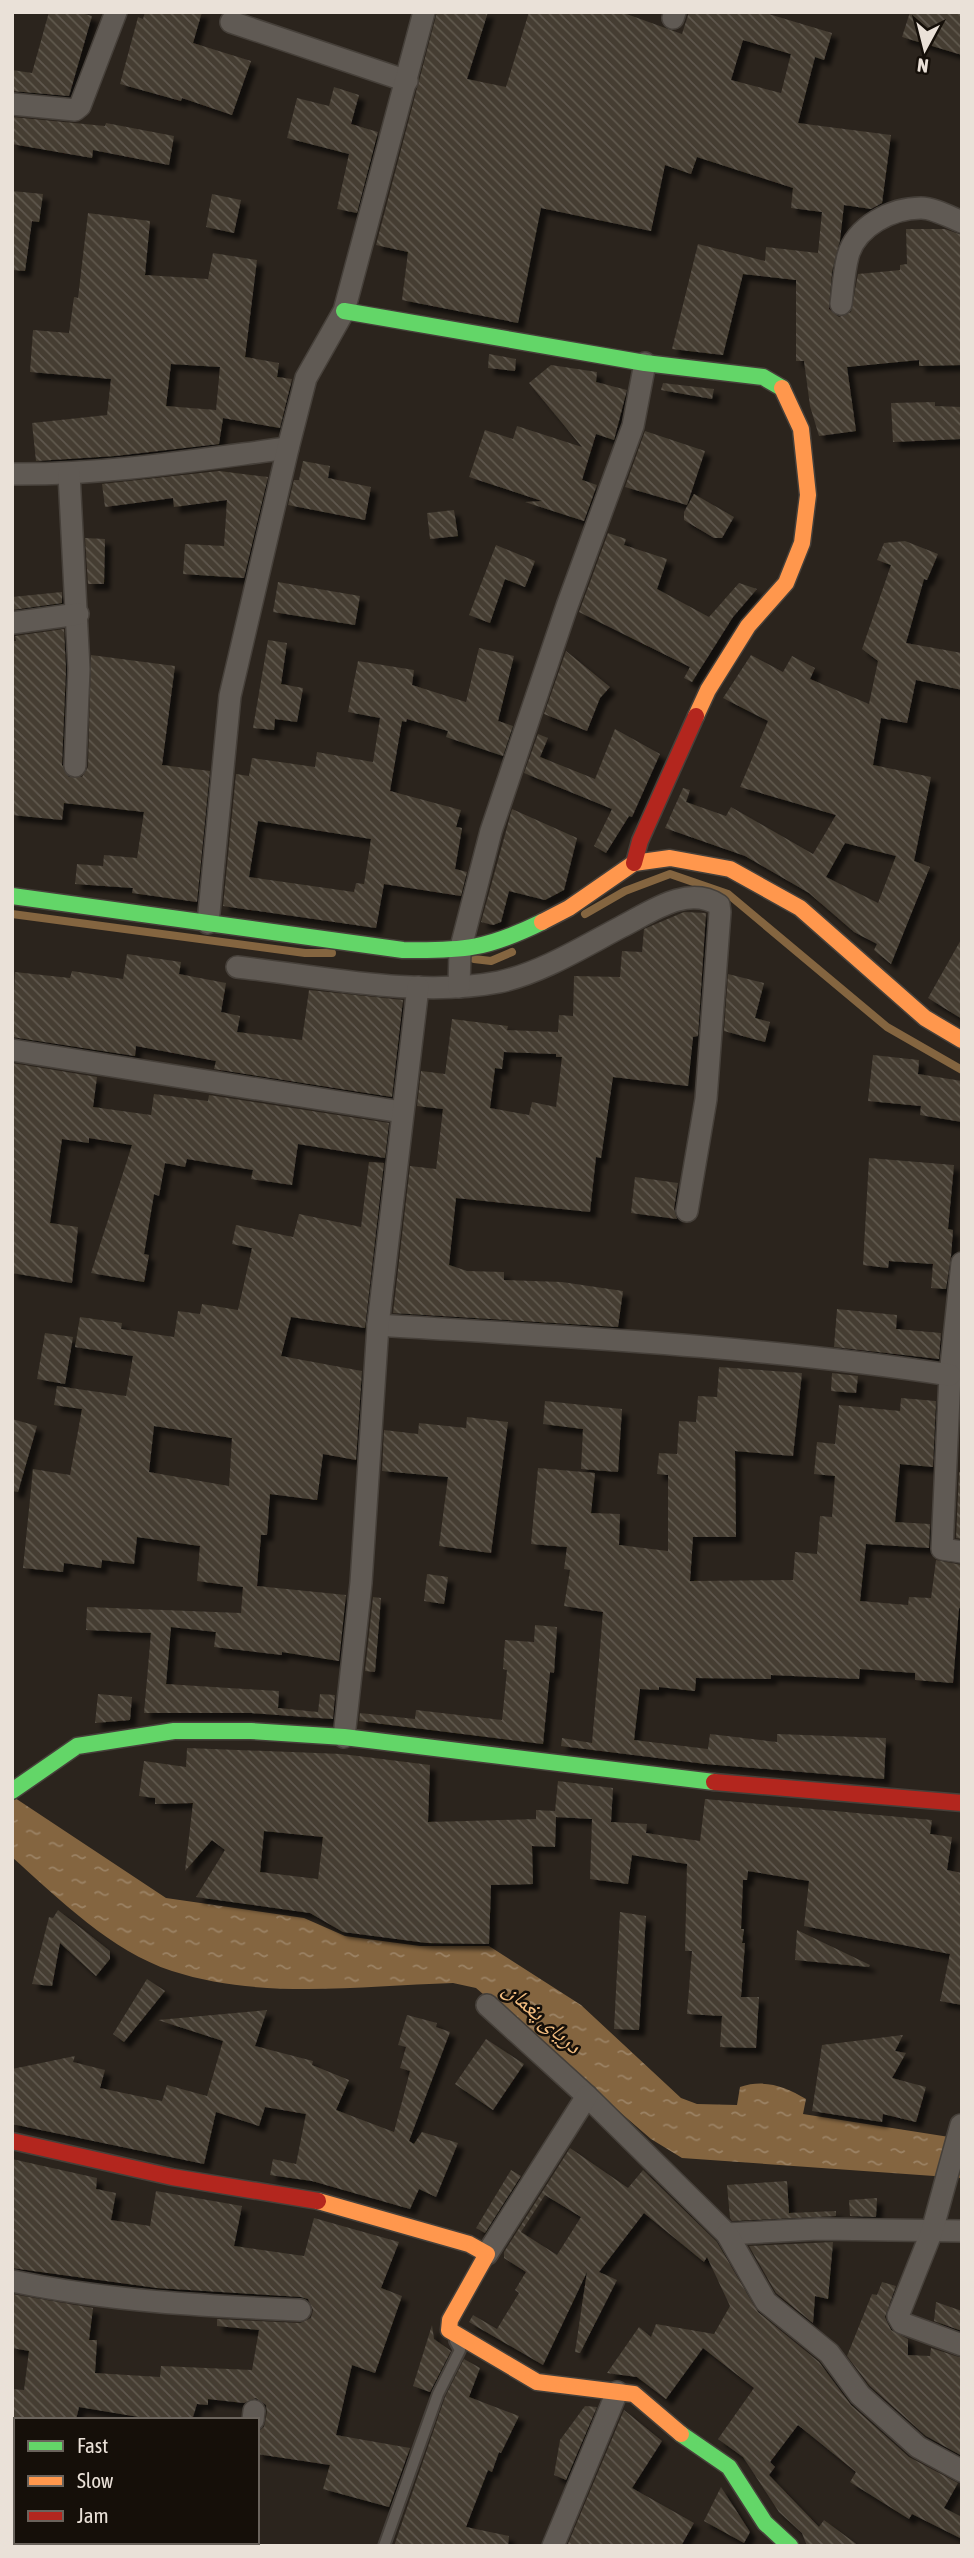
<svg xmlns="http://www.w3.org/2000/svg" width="974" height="2558" viewBox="0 0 974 2558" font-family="'Asap Condensed','Noto Naskh Arabic',sans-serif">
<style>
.water{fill:url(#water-ripples)}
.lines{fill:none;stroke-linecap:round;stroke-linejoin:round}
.stream{stroke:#846540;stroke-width:8}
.building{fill:url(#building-back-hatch);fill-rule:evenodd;filter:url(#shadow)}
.lane-casing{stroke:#46403a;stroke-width:14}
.street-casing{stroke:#46403a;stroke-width:24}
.fast-casing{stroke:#46403a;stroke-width:19}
.slow-casing{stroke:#46403a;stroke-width:19}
.jam-casing{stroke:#46403a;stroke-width:19}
.lane{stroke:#605a54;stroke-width:10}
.street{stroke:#605a54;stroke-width:21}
.fast{stroke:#63d668;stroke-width:16}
.slow{stroke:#ff974d;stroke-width:16}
.jam{stroke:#b3261e;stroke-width:16}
.labels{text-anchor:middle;stroke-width:5;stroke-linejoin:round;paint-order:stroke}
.water-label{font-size:23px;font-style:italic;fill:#f1bb7e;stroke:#150f09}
</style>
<defs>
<pattern id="water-ripples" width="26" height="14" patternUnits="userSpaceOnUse" patternTransform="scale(1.75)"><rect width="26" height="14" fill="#846540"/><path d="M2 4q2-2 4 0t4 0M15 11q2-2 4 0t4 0" fill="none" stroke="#9b8264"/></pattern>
<pattern id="building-back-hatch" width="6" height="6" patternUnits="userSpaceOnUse" patternTransform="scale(1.75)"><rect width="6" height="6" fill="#443c31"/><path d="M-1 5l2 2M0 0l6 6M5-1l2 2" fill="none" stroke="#5f584e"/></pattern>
<filter id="shadow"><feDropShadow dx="6" dy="6" stdDeviation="2" flood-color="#0009"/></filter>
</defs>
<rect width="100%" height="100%" fill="#2b241d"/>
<!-- water -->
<path class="water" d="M12,1796L166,1898L304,1918L345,1936L420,1946H489L581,2005L681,2098L697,2104L737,2105L740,2087C764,2079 785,2086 806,2099L803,2114L962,2139V2178L682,2158L651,2139L476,1988L453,1983C360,1986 262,2000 172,1971C111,1951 59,1899 12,1857Z"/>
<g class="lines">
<!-- stream -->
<g class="stream">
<path d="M12,914L305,953H332"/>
<path d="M585,914L625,891L670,874L728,894L887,1027L962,1070"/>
<path d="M474,959L491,961L512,952"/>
</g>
</g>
<!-- building -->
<g class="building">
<path d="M49,12H77L92,16L69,96L12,91V70L32,73Z"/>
<path d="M145,12H202L193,43L251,61L232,115L182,98L181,101L120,84L138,17L143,19Z"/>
<path d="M437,12H488L467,79L506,87L529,12H621L682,34L689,12H762L832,33L824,60L815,57L798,123L891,135L882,203L871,209L844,205L840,240L832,272L829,309L839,317L851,312L858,274L900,270V265L907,264L906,229H945L962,235V365L919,366V360L847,367L856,431L819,436L810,406L804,361H796V280L743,274L723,355L672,349L698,244L765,261L766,247L818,253L822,212L791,208L793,188L697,157L691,174L665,165L651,231L541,208L518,323L402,300L408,252L376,245ZM743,40L791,54L781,93L731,80Z"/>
<path d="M910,12H962V55L902,37Z"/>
<path d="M334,87L359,95L351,124L378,132L357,213L337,209L349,154L287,138L297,98L329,106Z"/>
<path d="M12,117L105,126L106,123L174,136L169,165L93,150L92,158L12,144Z"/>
<path d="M12,191L43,194L39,222L32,221L25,271L12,270Z"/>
<path d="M212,194L241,200L234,233L206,227Z"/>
<path d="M88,213L150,221L145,275L208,279L213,253L257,260L245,357L279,363L277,377L292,379L280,428L223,418L219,444L115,456L36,461L32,423L107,415L111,379L30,372L33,330L69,333L74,297L78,298ZM171,364L220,367L216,410L166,406Z"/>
<path d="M489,354L516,359L515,371L488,368Z"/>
<path d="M551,365L597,372L596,382L627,390L614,440L596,434L582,480L597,485L584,521L525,502L542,501L469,477L485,430L513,439L517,426L582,447L529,383Z"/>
<path d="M663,383L714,389L712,399L661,390Z"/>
<path d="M935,402V406L962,407V439L893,442L891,403Z"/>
<path d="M645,431L705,451L687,505L625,487Z"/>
<path d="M303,461L330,466L328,478L371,487L365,520L288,505L294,480H299Z"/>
<path d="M219,471L268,477L244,578L183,574L185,544L224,546L227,500L174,507L173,498L105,507L102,484Z"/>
<path d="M694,494L734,517L722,538H714L684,520V512Z"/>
<path d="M454,510L458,536L430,539L427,513Z"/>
<path d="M608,533L626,539L624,545L667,559L657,589L709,617L739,583L757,589L733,617L692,682L684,678L690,667L579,612Z"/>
<path d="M85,538L105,539L104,584H88Z"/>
<path d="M905,541L938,554L927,580L924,579L906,643L962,653V690L916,680L907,723L881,718L873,765L931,777L914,861L930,867L891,964L874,950L877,944L854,932L809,893L745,856L665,828L683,788L690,790L686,802L726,816L731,807L813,854L836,815L740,787L768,721L723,698L751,655L783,672L792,656L815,668L810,679L869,704L878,661L862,649L891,565L877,560L884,543ZM845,843L896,856L878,903L826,877Z"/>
<path d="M496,545L535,561L525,587L505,579L490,623L469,615Z"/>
<path d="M278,582L360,596L355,625L273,612Z"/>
<path d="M62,592V603L12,610V597Z"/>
<path d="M64,629L66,669L62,765L69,777H82L88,767L91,655L175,666L162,765L210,771L197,902L132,893L133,888L75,884L77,864L103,866L104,855L137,858L144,812L64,803L62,820L12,815V641H16L15,636Z"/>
<path d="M268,640L287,643L281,684L303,688L297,722L275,719L274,730L253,728Z"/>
<path d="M479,648L514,656L498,721L513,726L503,756L446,737L448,731L407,719L406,722L402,721L390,791L461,810L456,827L462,828L455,869L467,872L461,896L384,884L376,928L223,906L236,774L249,776L252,758L315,767L317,752L373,762L380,718L348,712L358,661L414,670L412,685L466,702ZM258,821L371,839L364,884L356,883L354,892L249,877Z"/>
<path d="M566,651L610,687L600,698L587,731L544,714Z"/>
<path d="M615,729L660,754L632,817L629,816L606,853L594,846L612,809L524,773L538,734L548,738L540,757L595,779Z"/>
<path d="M512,809L577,838L564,890L545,900L509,891L501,922L493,925L481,922Z"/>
<path d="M684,912L706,913L698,1036L693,1037L688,1086L613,1077L601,1158L596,1157L590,1212L456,1198L449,1265L467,1271L504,1272V1280L562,1282L623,1291L618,1327L393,1313L410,1166L436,1169L443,1109L417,1106L421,1071L445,1074L452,1019L508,1026L507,1030L558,1032L559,1015L573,1016L574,976L620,977L622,951L642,952L644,929ZM504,1052L556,1054V1057H562L556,1107L532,1102L529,1115L490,1108L495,1068L502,1069Z"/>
<path d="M962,938V1019L928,998Z"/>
<path d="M127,954L181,962L179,974L226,983L221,1012L240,1016L237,1032L302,1040L309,990L403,1000L392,1097L214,1069L216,1061L136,1046L135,1056L12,1037L15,972L70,978L72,971L123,979Z"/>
<path d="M728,974L764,983L755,1018L770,1022L765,1042L724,1031Z"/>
<path d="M873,1055L919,1060L918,1074L962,1081V1122L920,1115L921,1106L868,1101Z"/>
<path d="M12,1063L97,1077L93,1107L151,1115L154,1094L208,1101L209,1095L389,1123L385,1158L298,1144L292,1185L251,1179L253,1170L187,1159L185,1167L165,1163L159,1196L154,1194L144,1254L149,1255L144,1282L91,1273L132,1145L89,1138V1143L62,1139L50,1223L78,1227L72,1283L12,1273Z"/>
<path d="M869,1158L954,1165L948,1229L953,1230L951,1256L946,1289L931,1288L933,1264L889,1261L888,1268L863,1265Z"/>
<path d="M369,1162L384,1163L365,1328L291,1317L281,1356L362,1371L356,1460L323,1454L317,1500L270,1494L267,1535H261L257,1586L346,1595L339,1661L282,1652V1655L214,1647L216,1632L171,1627L166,1684L279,1691L278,1708L318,1712L320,1694L335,1695L333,1719L251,1713H144L151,1633L86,1630L87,1607L241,1613L243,1587L197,1581L200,1546L137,1537L134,1564L102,1560L101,1568L64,1563L63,1572L23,1568L33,1469L70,1475L82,1409L54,1405L57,1386L126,1396L133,1356L75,1347L80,1317L122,1323L121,1329L174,1337L178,1311L200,1314L202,1304L238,1310L252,1248L232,1244L236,1225L293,1237L299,1214L361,1227ZM154,1426L232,1438L229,1486L149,1472Z"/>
<path d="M635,1177L678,1183L674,1209L677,1219L631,1213Z"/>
<path d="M837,1309L897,1315L896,1329L941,1333L939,1359L834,1347Z"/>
<path d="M45,1333L73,1337L65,1384L37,1379Z"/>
<path d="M719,1367L802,1373L793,1456L735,1451L736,1537H693L690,1581L793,1580L795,1552L817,1554L820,1516L832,1517L835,1476L814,1474L817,1442L835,1444L839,1405L900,1411L901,1398L936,1401L933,1467L900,1464L895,1522L930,1524L929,1548L866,1544L860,1601L908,1605L909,1597L931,1598L936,1560L962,1565V1609L959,1608L953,1683L915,1680V1673L860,1669L859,1679L771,1675V1679L696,1678L695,1691L659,1687V1690L640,1689L634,1740L708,1749L710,1734L777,1742V1734L886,1738L884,1779L706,1764L561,1746L562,1738L592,1743L603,1612L564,1606L570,1570L564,1569L567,1547L531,1544L538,1468L595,1473L591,1513L620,1514L619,1545L668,1551V1475L657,1474L659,1453L677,1454L679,1421L696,1422L698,1396L717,1397Z"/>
<path d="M832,1373L858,1376L856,1393L831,1391Z"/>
<path d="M545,1401L622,1409L618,1472L581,1469L583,1429L543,1424Z"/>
<path d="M467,1417L508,1422L491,1553L439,1546L448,1477L382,1471L384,1430L418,1434L419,1423L466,1428Z"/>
<path d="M12,1419L37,1426L18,1492L12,1491Z"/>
<path d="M959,1472H962V1539L956,1538Z"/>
<path d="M427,1574L448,1577L444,1604L424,1601Z"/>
<path d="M373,1597L381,1598L375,1672L365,1671Z"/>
<path d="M535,1625L557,1627L554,1673L550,1672L543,1744L359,1721L360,1713L415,1719L416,1710L502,1720L507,1670L503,1669L505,1640L534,1642Z"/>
<path d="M98,1694L132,1697L130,1720L95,1723Z"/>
<path d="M187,1748L342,1754L430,1765L428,1822L536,1819V1810L555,1811L558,1781L613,1788L611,1822L647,1824L646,1833L700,1841L705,1799L932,1820L930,1834L952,1837L947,1870L962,1873V2005L940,2001L950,1954L804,1926L809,1881L748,1871L747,1880H743L741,1929H744L742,1943H745L741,1997H759L756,2048L720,2047L722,2016L687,2014L692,1951H685L687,1864L632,1855L628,1884L590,1879L592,1819L556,1817L555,1847L532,1846L533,1884L491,1885L489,1944L427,1943L343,1932L310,1913L196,1897L225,1850L212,1840L185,1871L193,1803L155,1804V1798L139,1796L144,1761L186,1767ZM264,1831L323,1837L318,1879L260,1872Z"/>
<path d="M58,1910L110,1951V1959L96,1976L60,1943L52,1986L32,1984L49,1917L53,1918Z"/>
<path d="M620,1912L646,1916L639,2030L614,2029Z"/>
<path d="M797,1930L870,1965L869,1967L795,1960Z"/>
<path d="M147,1979L165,1991L124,2042L113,2034Z"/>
<path d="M267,2010L255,2046L313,2061L312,2065L349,2080L336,2110L394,2132L410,2071L400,2068L406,2047L398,2045L407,2015L437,2023L436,2027L450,2032L409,2141L414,2144L422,2132L458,2143L436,2197L419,2189L410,2209L312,2181L270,2175L273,2159L296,2164L306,2114L265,2107L259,2126L216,2112L204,2164L12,2124V2069L75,2056L73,2062L105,2070L100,2088L162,2101L167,2085L207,2096L223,2041L158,2020Z"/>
<path d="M903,2035L895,2051L906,2053L892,2078L926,2087L916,2122L883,2114L882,2122L812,2111L822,2045Z"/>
<path d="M486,2039L524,2064L493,2110L455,2084Z"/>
<path d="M570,2148L628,2188L643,2170L717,2242L758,2312L819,2362L851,2405L909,2457L958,2483L944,2508L962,2517V2539L912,2514L909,2519L850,2482L856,2472L798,2425L770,2462L775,2467L769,2475L819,2527L824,2520L859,2546H807L802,2533L779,2512L743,2457L718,2439L754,2388L703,2348L666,2399L637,2377L607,2373L639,2327L651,2337L656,2324L714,2334L730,2306L707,2257L704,2262L644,2213L599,2272L617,2280L580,2353L575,2352L587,2272L543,2365L469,2322L473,2315L497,2329L519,2293L515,2290L526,2272L504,2258V2252ZM545,2195L581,2217L557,2255L521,2232Z"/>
<path d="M12,2159L97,2178L96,2189L116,2193L111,2220L150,2226L156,2191L242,2206L234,2246L304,2256L314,2218L399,2242L381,2288L402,2296L375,2373L352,2365L336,2435L410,2448L389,2507L323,2489L330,2465L257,2454V2432L264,2427L267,2412L266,2405L256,2398L244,2403L208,2399V2405L197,2404L192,2420H157L79,2407L76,2420H12V2389L24,2390L29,2351L12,2348V2294L93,2308L89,2340H97L95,2373L160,2377L161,2366L252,2370L259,2330L217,2326V2319L300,2323L311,2318L313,2310L308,2299L301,2297L157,2288L12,2268Z"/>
<path d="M511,2170L521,2176L485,2233L476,2228Z"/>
<path d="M787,2181L789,2213L836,2211V2216L732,2221L730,2218L727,2185Z"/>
<path d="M877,2198L876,2217L850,2216L849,2200Z"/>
<path d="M833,2242L828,2299L815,2296L813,2323L776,2293L749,2246Z"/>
<path d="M882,2282L896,2286L885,2317L891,2330L908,2339V2355L930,2356L931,2348L962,2358V2456L926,2436L870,2386L847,2356L872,2294L877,2295Z"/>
<path d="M936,2302L962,2311V2331L934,2321Z"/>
<path d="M432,2325L434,2339L451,2351L430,2392L413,2386Z"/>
<path d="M464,2359L480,2368L469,2397L519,2416L501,2453L499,2452L492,2472L488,2470L466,2527L509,2536L508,2546H394L445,2397Z"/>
<path d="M585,2406L597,2407L566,2480L554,2475L560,2440Z"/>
<path d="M624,2410L662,2441L632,2488L694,2523L681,2546H567Z"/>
<path d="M721,2487L750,2532L744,2543L704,2521Z"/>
</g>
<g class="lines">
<!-- lane casing -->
<g class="lane-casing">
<path id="lane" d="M384,2546L438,2394L460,2350L455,2341"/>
</g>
<!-- street casing -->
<g class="street-casing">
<g id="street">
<path d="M673,18L675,12"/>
<path d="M231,22L407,81"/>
<path d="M12,104L75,110L80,106L116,12"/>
<path d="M841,304C843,288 844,271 848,256C856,226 892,208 921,208C933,208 950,217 962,222"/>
<path d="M12,474C105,475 196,460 288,448"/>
<path d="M69,474L79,669L75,766"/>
<path d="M12,623L78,614"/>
<path d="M208,923L230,696L288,448L306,378L344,311L424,12"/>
<path d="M237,967C320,976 416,998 499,982C541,973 583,947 621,927C649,913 687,884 719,905L720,912L706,1099L687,1211"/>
<path d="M459,987L460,951L491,831L567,606L633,426L645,363"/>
<path d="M12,1050L402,1112"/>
<path d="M962,1263L950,1375L942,1549L962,1552"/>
<path d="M378,1325C569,1337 761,1346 950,1375"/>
<path d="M344,1737L361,1583L378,1325L418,987"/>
<path d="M487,2005L587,2096L727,2234L818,2229L962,2231"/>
<path d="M961,2125L932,2231L898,2316L902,2323L962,2345"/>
<path d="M727,2234L766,2302L829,2353L860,2395L918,2447L962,2471"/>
<path d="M487,2254L587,2096"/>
<path d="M12,2281C108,2301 203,2306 300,2310"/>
<path d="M253,2420L254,2411"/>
<path d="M49,2546L50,2542"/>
<path d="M219,2546L220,2542"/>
<path d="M553,2546L617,2392"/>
</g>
</g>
<!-- fast casing -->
<g class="fast-casing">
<g id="fast">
<path d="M344,311L645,363L763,377L782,388"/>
<path d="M12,896L403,950C464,951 487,949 542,922"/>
<path d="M12,1791L77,1746L174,1731H251L344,1737L714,1782"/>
<path d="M681,2434L729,2467L765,2523L790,2546"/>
</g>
</g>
<!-- slow casing -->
<g class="slow-casing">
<g id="slow">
<path d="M696,716L708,690L748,626L786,583L802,543L808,495L801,429L782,388"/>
<path d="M542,922L569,908L634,863L670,858L730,869L800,908L925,1018L962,1040"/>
<path d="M318,2201L469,2244L487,2254L450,2320L449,2330L537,2382L634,2394L681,2434"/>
</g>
</g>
<!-- jam casing -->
<g class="jam-casing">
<g id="jam">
<path d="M634,863L640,841L696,716"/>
<path d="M714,1782L962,1803"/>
<path d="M12,2141L172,2177L318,2201"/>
</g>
</g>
<!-- lane -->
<use href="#lane" class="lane"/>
<!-- street -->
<use href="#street" class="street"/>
<!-- fast -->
<use href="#fast" class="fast"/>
<!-- slow -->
<use href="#slow" class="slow"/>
<!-- jam -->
<use href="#jam" class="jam"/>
</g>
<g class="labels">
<!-- water labels -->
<g class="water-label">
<text transform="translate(543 2017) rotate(42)" y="8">دریای پغمان</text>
</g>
</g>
<!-- border -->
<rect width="974" height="2558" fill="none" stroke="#eae1d8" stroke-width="28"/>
<!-- legend -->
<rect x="14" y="2418" width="245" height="126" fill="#150f09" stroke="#6a635c" stroke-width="2"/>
<rect x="28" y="2441" width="35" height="10" fill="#63d668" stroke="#6a635c" stroke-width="2"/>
<text x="77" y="2453" font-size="21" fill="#eae1d8">Fast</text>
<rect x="28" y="2476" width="35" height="10" fill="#ff974d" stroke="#6a635c" stroke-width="2"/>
<text x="77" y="2488" font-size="21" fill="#eae1d8">Slow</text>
<rect x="28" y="2511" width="35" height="10" fill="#b3261e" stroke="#6a635c" stroke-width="2"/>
<text x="77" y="2523" font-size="21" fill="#eae1d8">Jam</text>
<!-- north arrow -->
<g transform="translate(925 49) rotate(187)" stroke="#150f09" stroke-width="5" paint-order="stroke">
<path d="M0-5L12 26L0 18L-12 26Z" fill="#eae1d8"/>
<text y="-10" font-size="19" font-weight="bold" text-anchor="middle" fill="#eae1d8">N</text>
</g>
</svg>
